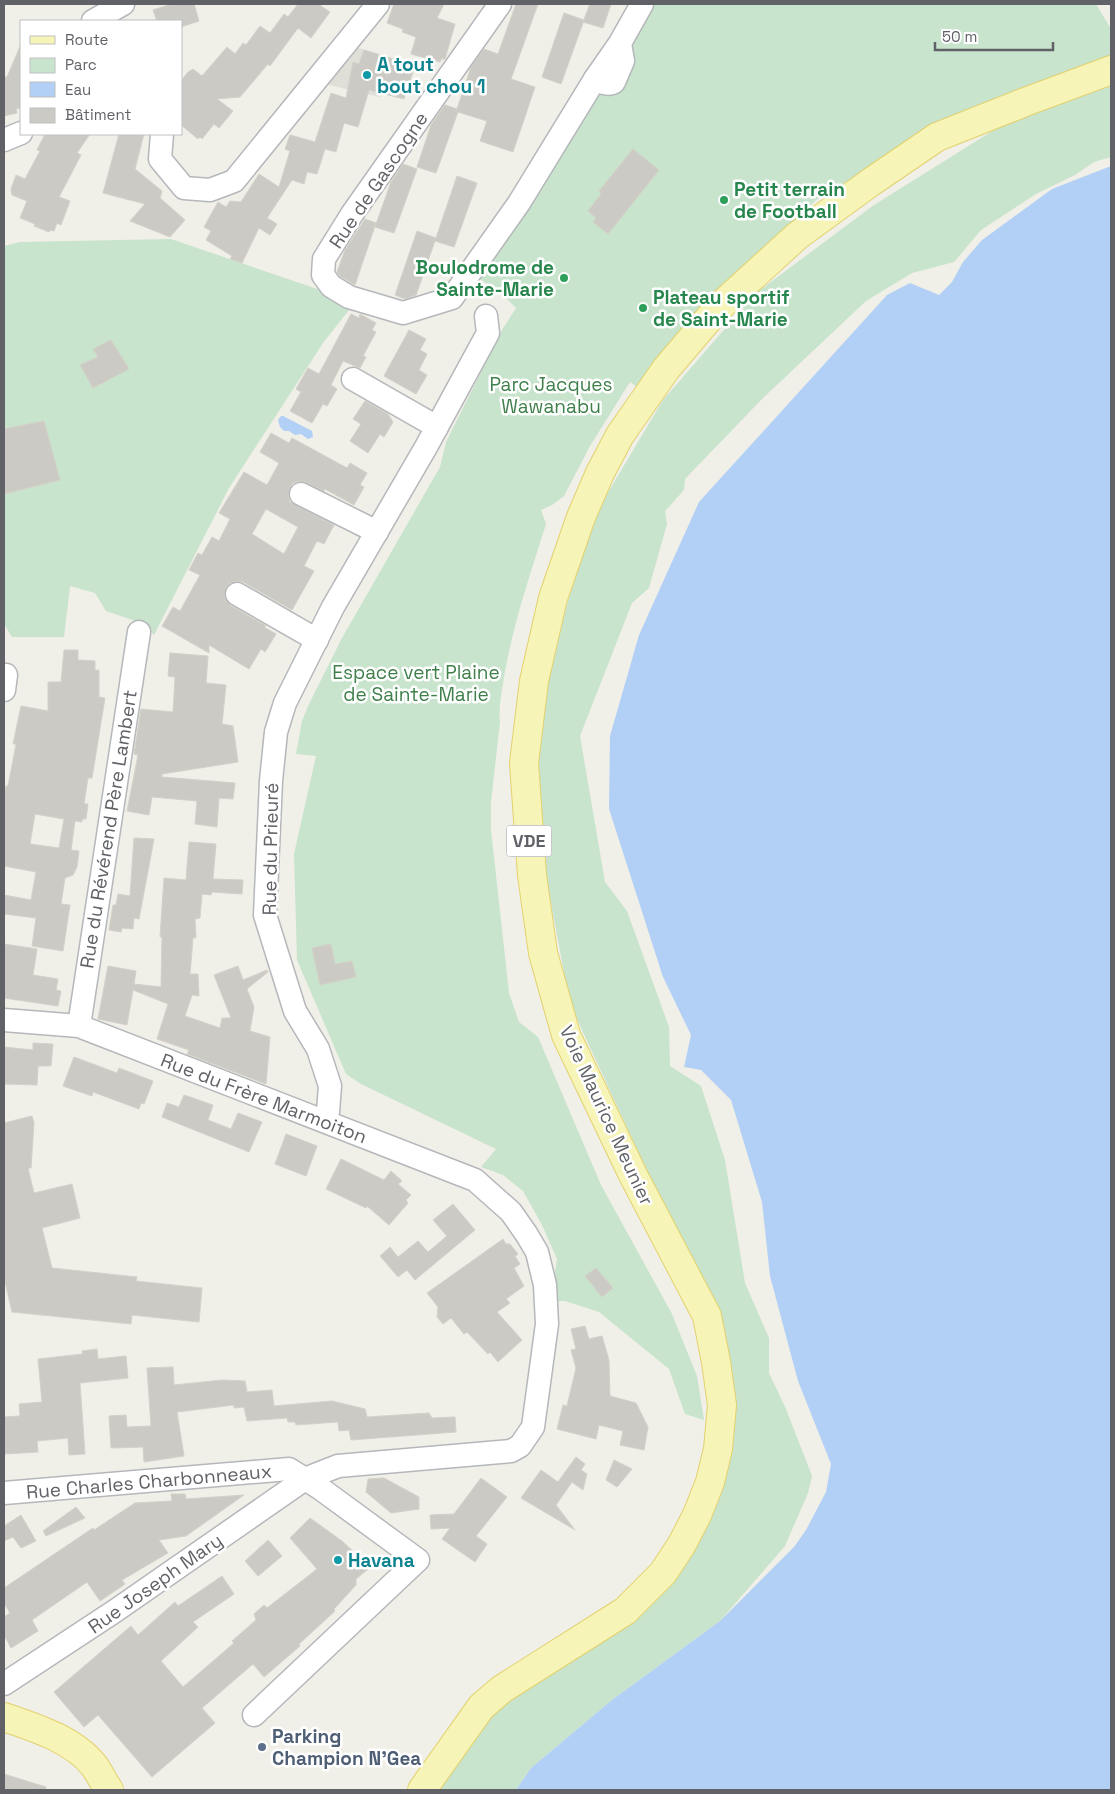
<svg xmlns="http://www.w3.org/2000/svg" width="1115" height="1794" viewBox="0 0 1115 1794" font-family="'Space Grotesk',sans-serif">
<style>
.education{fill:#dfded7}
.green{fill:#c8e4cc}
.water{fill:#b2d0f6}
.building{fill:#cbcac5;stroke:#d4d2c7;fill-rule:evenodd}
.lines{fill:none;stroke-linecap:round;stroke-linejoin:round}
.minor-casing{stroke:#b5b7bb;stroke-width:25}
.major-casing{stroke:#e3d16e;stroke-width:30}
.minor{stroke:#fff;stroke-width:22}
.major{stroke:#f7f4b7;stroke-width:28}
.culture-dot{fill:#0f9aa8;stroke:#fff;stroke-width:2}
.leisure-dot{fill:#2e9e5b;stroke:#fff;stroke-width:2}
.service-dot{fill:#5c6f8a;stroke:#fff;stroke-width:2}
.labels{text-anchor:middle;stroke-width:5;stroke-linejoin:round;paint-order:stroke}
.shield{fill:#fff;stroke:#909195;stroke-width:1}
.shield-label{font-size:18px;font-weight:bold;fill:#606267}
.culture-label{font-size:19px;font-weight:bold;fill:#0d838f;stroke:#fff;text-anchor:start}
.street-label{font-size:19px;fill:#606267;stroke:#fff}
.leisure-label{font-size:19px;font-weight:bold;fill:#27864d;stroke:#fff;text-anchor:start}
.park-label{font-size:19px;fill:#3f7f4a;stroke:#fff}
.service-label{font-size:19px;font-weight:bold;fill:#4e5e75;stroke:#fff;text-anchor:start}
</style>
<rect width="100%" height="100%" fill="#f0efe8"/>
<!-- education -->
<path class="education" d="M352,46L393,58L380,97L325,84Z"/>
<!-- green -->
<g class="green">
<path d="M653,4H1096L1111,29V57L944,122L816,200L637,387L630,382L590,446L564,496L552,505L541,510L546,524C530,575 513,624 504,677C502,692 498,707 500,722L491,802V830L509,993L519,1022L538,1037L601,1185L672,1314L697,1376L704,1420L685,1414L669,1369L599,1312L565,1301H558L555,1272L557,1259L542,1225L523,1191L503,1175L481,1167L496,1149L361,1084L346,1074L297,960L294,854L316,756L296,754L302,721L308,706L342,638L440,467L446,442L502,330L516,308L499,291L475,276Z"/>
<path d="M1111,82V157L1094,162L1075,175L1036,194L981,230L954,262L912,273L866,301L761,400L685,479L684,490L665,511L667,524L649,588L632,603L580,736L605,882L627,911L669,1027L670,1066L701,1086L725,1160L745,1283L769,1338V1373L786,1409L812,1476L808,1493L785,1546L720,1621L612,1700L531,1768L516,1790H438L475,1734L516,1693L651,1604L728,1453L708,1294L654,1186L570,1004L534,813L548,664L597,511L663,400L756,293L874,205L1002,125Z"/>
<path d="M171,239L326,292L349,310L323,343L229,488L154,635L144,624L106,611L95,593L70,586L64,637H12L4,624V246L20,242Z"/>
</g>
<!-- water -->
<g class="water">
<path d="M1111,166V1790H516L531,1768L612,1700L720,1621L794,1547L806,1530L826,1492L831,1464L798,1381L770,1276L762,1202L731,1100L701,1070L684,1067L691,1035L663,977L609,809L610,736L639,635L699,502L887,295L910,283L939,295L952,282L963,262L982,240L1052,189Z"/>
<path d="M281,416H283L312,431L313,437L308,439L301,434L295,435L289,431H284L280,427L278,420Z"/>
</g>
<!-- building -->
<g class="building">
<path d="M172,4H194L199,21L181,27V21H157L153,10Z"/>
<path d="M298,4H318L330,12L311,38L298,28L270,66L268,64L240,97L217,99L233,111L219,128L214,124L202,139L200,137L198,139L181,125V81L188,72L193,69L202,76L227,47L235,54L243,43L246,45L260,26L270,33L284,14L288,17Z"/>
<path d="M394,4H444L437,18L455,24L445,59H441L440,62L411,54L416,37L402,32L403,29L387,23Z"/>
<path d="M516,4H538L511,79L535,87L513,152L480,141L487,121L458,112L436,173L417,167L431,125L445,105L457,109L471,67L484,49L498,54Z"/>
<path d="M590,4H611L603,28L583,22Z"/>
<path d="M564,13L584,20L561,84L542,77Z"/>
<path d="M21,44V108L16,109L17,113L4,116V77H7Z"/>
<path d="M364,50L415,66L404,99L369,90L358,127L344,123L336,152L325,149L317,174L307,172L304,184L292,180L267,218L277,224L270,235L259,228L242,263L230,259L232,256L206,240L211,231L204,227L218,202L226,207L230,201L241,202L259,174L279,187L290,151L285,149L290,135L315,142L331,93L346,98L353,62L359,64Z"/>
<path d="M45,134H90L77,153L81,155L59,197L70,201L61,225L57,223L54,231L50,230L49,232L34,226L35,224L20,218L27,201L12,195L11,189L16,175L25,179L40,151L37,150Z"/>
<path d="M119,134H144L135,169L162,191L160,198L185,220L170,237L130,221L145,204L103,193Z"/>
<path d="M633,149L659,170L608,234L593,222L596,218L588,211L601,194L599,191Z"/>
<path d="M403,164L417,169L394,233L375,227L391,182Z"/>
<path d="M457,176L477,183L454,247L435,241L416,295L405,299L395,295L417,231L436,238Z"/>
<path d="M365,219L376,223L355,285L340,276L337,272L345,250Z"/>
<path d="M351,314L359,318L360,314L376,323L372,330L376,332L363,356L366,357L360,368L343,361L331,385L337,389L327,406L323,404L312,423L290,411L301,392L296,389L308,368L319,374Z"/>
<path d="M409,330L426,339L420,350L427,354L419,370L427,375L416,394L384,376Z"/>
<path d="M111,340L129,369L93,388L80,365L98,357L93,349Z"/>
<path d="M365,401L388,414L393,422L384,437L380,434L368,453L350,441L361,424L353,419Z"/>
<path d="M44,421L60,480L4,494V429Z"/>
<path d="M271,433L289,443L292,438L347,468L350,463L367,473L360,485L364,487L354,505L325,489L324,491L306,482L300,481L293,483L290,488L288,495L290,502L295,505L334,525L324,544L317,541L304,566L314,571L292,610L243,582L236,581L230,583L226,587L224,595L226,601L230,605L266,626L264,627L276,634L265,652L261,649L249,669L209,645V653L162,626L173,607L180,611L200,575L189,570L198,553L202,555L212,537L219,541L230,519L219,513L244,472L267,485L279,463L260,452ZM266,509L298,527L284,554L252,534Z"/>
<path d="M64,650H78V660L95,661V670H99V697L105,698L92,778H88L84,804H88L86,819H82V822L75,821L71,850L79,851L77,867L73,875L65,878L61,904L70,905L63,951L32,946L36,918L4,914V895L31,900L36,872L4,866V797L6,786H8L16,744H13L21,706L48,711V682H61ZM35,814L64,819L59,848L30,844Z"/>
<path d="M170,653L208,656L206,683L226,685L222,724L233,726L238,762L162,774V777L235,783L233,799L219,798L217,827L195,824L197,801L152,797L149,815L127,811L138,755L134,754L141,709L173,712L175,677L168,676Z"/>
<path d="M134,838L154,839L139,919L134,918L133,929L122,928L121,932L109,930L113,905H116L118,894L130,896Z"/>
<path d="M189,842L216,844L213,879L243,880L242,894L212,892L211,895L202,894L200,918L195,919L196,938H193L190,974H198L199,996L192,995L185,1016L220,1028L222,1018H231L214,975L238,966L243,980L267,970L268,972L247,989L254,1007L250,1031L270,1037L266,1084L187,1054L189,1050L157,1039L168,1004L133,990L127,1025L98,1019L108,966L136,971L134,984L161,987L162,937H160L164,878L186,880Z"/>
<path d="M4,944L37,949L33,975L58,979L56,990L61,991L58,1006L4,998Z"/>
<path d="M331,944L335,964L352,961L356,977L320,985L312,948Z"/>
<path d="M33,1043L53,1044L51,1066H38L37,1085L4,1084V1047L33,1050Z"/>
<path d="M74,1057L117,1073L119,1068L153,1081L144,1104L141,1103L139,1109L93,1092L92,1096L63,1086Z"/>
<path d="M184,1095L213,1105L208,1120L231,1129L238,1113L262,1122L249,1152L162,1117L167,1103L179,1107Z"/>
<path d="M32,1116L34,1123L31,1168H28L34,1193L72,1184L80,1218L42,1228L52,1268L137,1277L136,1281L202,1288L199,1322L132,1315L131,1324L12,1312L4,1277V1123Z"/>
<path d="M286,1134L317,1146L306,1176L275,1164Z"/>
<path d="M341,1159L384,1180L391,1171L402,1181L398,1184L411,1195L406,1200L408,1203L389,1225L367,1206L366,1208L326,1189Z"/>
<path d="M453,1204L475,1230L415,1280L407,1270L398,1277L380,1256L390,1247L398,1257L418,1241L428,1252L447,1236L433,1220Z"/>
<path d="M503,1239L506,1244H510L518,1254L515,1256L520,1264L514,1268L524,1286L506,1299L510,1303L497,1312L522,1340L498,1362L490,1352L488,1354L467,1332L464,1334L451,1318L443,1324L437,1317L438,1307L427,1293Z"/>
<path d="M596,1268L613,1288L602,1297L585,1276Z"/>
<path d="M585,1326L589,1339L602,1336L609,1360L610,1396L636,1403L648,1427L644,1450L620,1445L623,1431L599,1425L596,1439L557,1429L563,1405L567,1406L576,1368L571,1350L576,1349L571,1329Z"/>
<path d="M97,1349L98,1359L126,1356L128,1378L80,1383L85,1454L69,1455L68,1438L37,1441L38,1452L4,1454V1417L20,1416L19,1404L42,1402L38,1359L83,1354L82,1351Z"/>
<path d="M173,1367L174,1385L222,1380L245,1381L247,1392L272,1390L274,1406L332,1401L365,1409L367,1417L429,1413L432,1418L455,1417L456,1432L351,1440L349,1430L339,1431L338,1422L296,1425L295,1422H288L287,1418L247,1421L244,1407L234,1408V1405L177,1412L184,1456L144,1462L143,1447L111,1448L109,1416L126,1415L127,1427L151,1426L147,1368Z"/>
<path d="M576,1457L585,1464L581,1470L587,1474L583,1490L572,1482L556,1505L575,1530L521,1498L541,1470L558,1482Z"/>
<path d="M614,1460L632,1469L617,1487L606,1480Z"/>
<path d="M384,1478L419,1497V1509L391,1513L366,1492L368,1479Z"/>
<path d="M481,1478L507,1497L476,1536L487,1544L475,1562L442,1539L450,1528L431,1529L430,1515L454,1514Z"/>
<path d="M171,1494H185L186,1499L244,1495L186,1536L159,1540L168,1553L122,1580L125,1584L100,1601L87,1582L32,1620L38,1631L11,1648L4,1635V1617L10,1613L4,1603V1588L93,1528L94,1530L135,1503L172,1501Z"/>
<path d="M76,1507L85,1518L46,1536L43,1531Z"/>
<path d="M21,1515L36,1541L21,1548L13,1537L4,1541V1526Z"/>
<path d="M310,1518L342,1541L356,1554L360,1553L372,1566L356,1579V1585L334,1609L335,1611L299,1644L300,1646L264,1677L253,1664L202,1708L215,1723L152,1777L98,1715L84,1727L54,1692L131,1626L138,1635L175,1602L178,1606L222,1576L234,1594L193,1622L198,1627L161,1661L183,1687L234,1643L232,1641L256,1620L254,1614L264,1605L267,1608L317,1569L290,1538Z"/>
<path d="M268,1540L282,1556L258,1576L245,1561Z"/>
<path d="M4,1774L46,1787V1790H4Z"/>
</g>
<g class="lines">
<!-- minor casing -->
<g class="minor-casing">
<g id="minor">
<path d="M500,4L352,214L324,259L323,275L331,286L349,297L403,313L452,298L519,203L595,79"/>
<path d="M93,21L123,4"/>
<path d="M620,43L623,61L614,82C608,86 601,82 595,79L620,43L642,4"/>
<path d="M162,134L160,159L184,188L210,190L234,181L378,4"/>
<path d="M4,140L21,133"/>
<path d="M353,379L437,427"/>
<path d="M301,494L377,532"/>
<path d="M237,594L317,640"/>
<path d="M4,690L6,675"/>
<path d="M4,1020L79,1026L475,1180L511,1212L527,1235L537,1252L545,1285L547,1324L533,1427L520,1446L511,1451L338,1466L305,1479L115,1611L4,1684"/>
<path d="M79,1026L139,632"/>
<path d="M322,1120L328,1112L330,1086L318,1049L295,1011L265,915L271,781L276,732L285,703L333,607L426,447L488,333L486,316"/>
<path d="M4,1493L289,1469L321,1489L418,1560L254,1715"/>
</g>
</g>
<!-- major casing -->
<g class="major-casing">
<g id="major">
<path d="M4,1717C34,1727 75,1740 95,1767C100,1774 104,1783 109,1790"/>
<path d="M422,1790L481,1707L502,1689L625,1611L663,1573L682,1544L697,1515L710,1482L718,1449L722,1405L716,1362L707,1316L633,1175L566,1035L543,953L532,875L524,763L534,681L553,598L581,517L600,473L620,435L666,369L717,309L797,236L871,182L937,137L1025,102L1111,70"/>
</g>
</g>
<!-- minor -->
<use href="#minor" class="minor"/>
<!-- major -->
<use href="#major" class="major"/>
</g>
<!-- markers -->
<g class="culture-dot">
<circle cx="367" cy="75" r="5"/>
<circle cx="338" cy="1560" r="5"/>
</g>
<g class="leisure-dot">
<circle cx="724" cy="200" r="5"/>
<circle cx="564" cy="278" r="5"/>
<circle cx="643" cy="308" r="5"/>
</g>
<circle class="service-dot" cx="262" cy="1747" r="5"/>
<g class="labels">
<!-- shield labels -->
<rect class="shield" x="506.5" y="825.5" width="45" height="31" rx="4"/>
<g class="shield-label">
<text x="529" y="847">VDE</text>
</g>
<!-- culture labels -->
<g class="culture-label">
<text x="377" y="71">A tout<tspan x="377" dy="22">bout chou 1</tspan></text>
<text x="348" y="1567">Havana</text>
</g>
<!-- street labels -->
<g class="street-label">
<text transform="translate(378 180) rotate(-56)" y="7">Rue de Gascogne</text>
<text transform="translate(108 829) rotate(-81)" y="7">Rue du Révérend Père Lambert</text>
<text transform="translate(270 849) rotate(-89)" y="7">Rue du Prieuré</text>
<text transform="translate(264 1098) rotate(21)" y="7">Rue du Frère Marmoiton</text>
<text transform="translate(607 1115) rotate(65)" y="7">Voie Maurice Meunier</text>
<text transform="translate(149 1481) rotate(-5)" y="7">Rue Charles Charbonneaux</text>
<text transform="translate(155 1583) rotate(-35)" y="7">Rue Joseph Mary</text>
</g>
<!-- leisure labels -->
<g class="leisure-label">
<text x="734" y="196">Petit terrain<tspan x="734" dy="22">de Football</tspan></text>
<text x="554" y="274" text-anchor="end">Boulodrome de<tspan x="554" dy="22">Sainte-Marie</tspan></text>
<text x="653" y="304">Plateau sportif<tspan x="653" dy="22">de Saint-Marie</tspan></text>
</g>
<!-- park labels -->
<g class="park-label">
<text x="551" y="391">Parc Jacques<tspan x="551" dy="22">Wawanabu</tspan></text>
<text x="416" y="679">Espace vert Plaine<tspan x="416" dy="22">de Sainte-Marie</tspan></text>
</g>
<!-- service labels -->
<g class="service-label">
<text x="272" y="1743">Parking<tspan x="272" dy="22">Champion N'Gea</tspan></text>
</g>
</g>
<!-- border -->
<rect width="1115" height="1794" fill="none" stroke="#606267" stroke-width="10"/>
<!-- legend -->
<rect x="20" y="20" width="162" height="115" fill="#ffffff" stroke="#bfc0c2"/>
<rect x="30" y="36" width="25" height="8" fill="#f7f4b7" stroke="#bfc0c2"/>
<text x="65" y="45" font-size="15" fill="#606267">Route</text>
<rect x="30" y="58" width="25" height="15" fill="#c8e4cc" stroke="#bfc0c2"/>
<text x="65" y="70" font-size="15" fill="#606267">Parc</text>
<rect x="30" y="82" width="25" height="15" fill="#b2d0f6" stroke="#bfc0c2"/>
<text x="65" y="95" font-size="15" fill="#606267">Eau</text>
<rect x="30" y="108" width="25" height="15" fill="#cbcac5" stroke="#bfc0c2"/>
<text x="65" y="120" font-size="15" fill="#606267">Bâtiment</text>
<!-- scale -->
<path d="M935 42v8h118v-8" fill="none" stroke="#606267" stroke-width="2.5"/>
<text x="942" y="42" font-size="15" fill="#606267" stroke="#ffffff" stroke-width="4" paint-order="stroke">50 m</text>
</svg>
